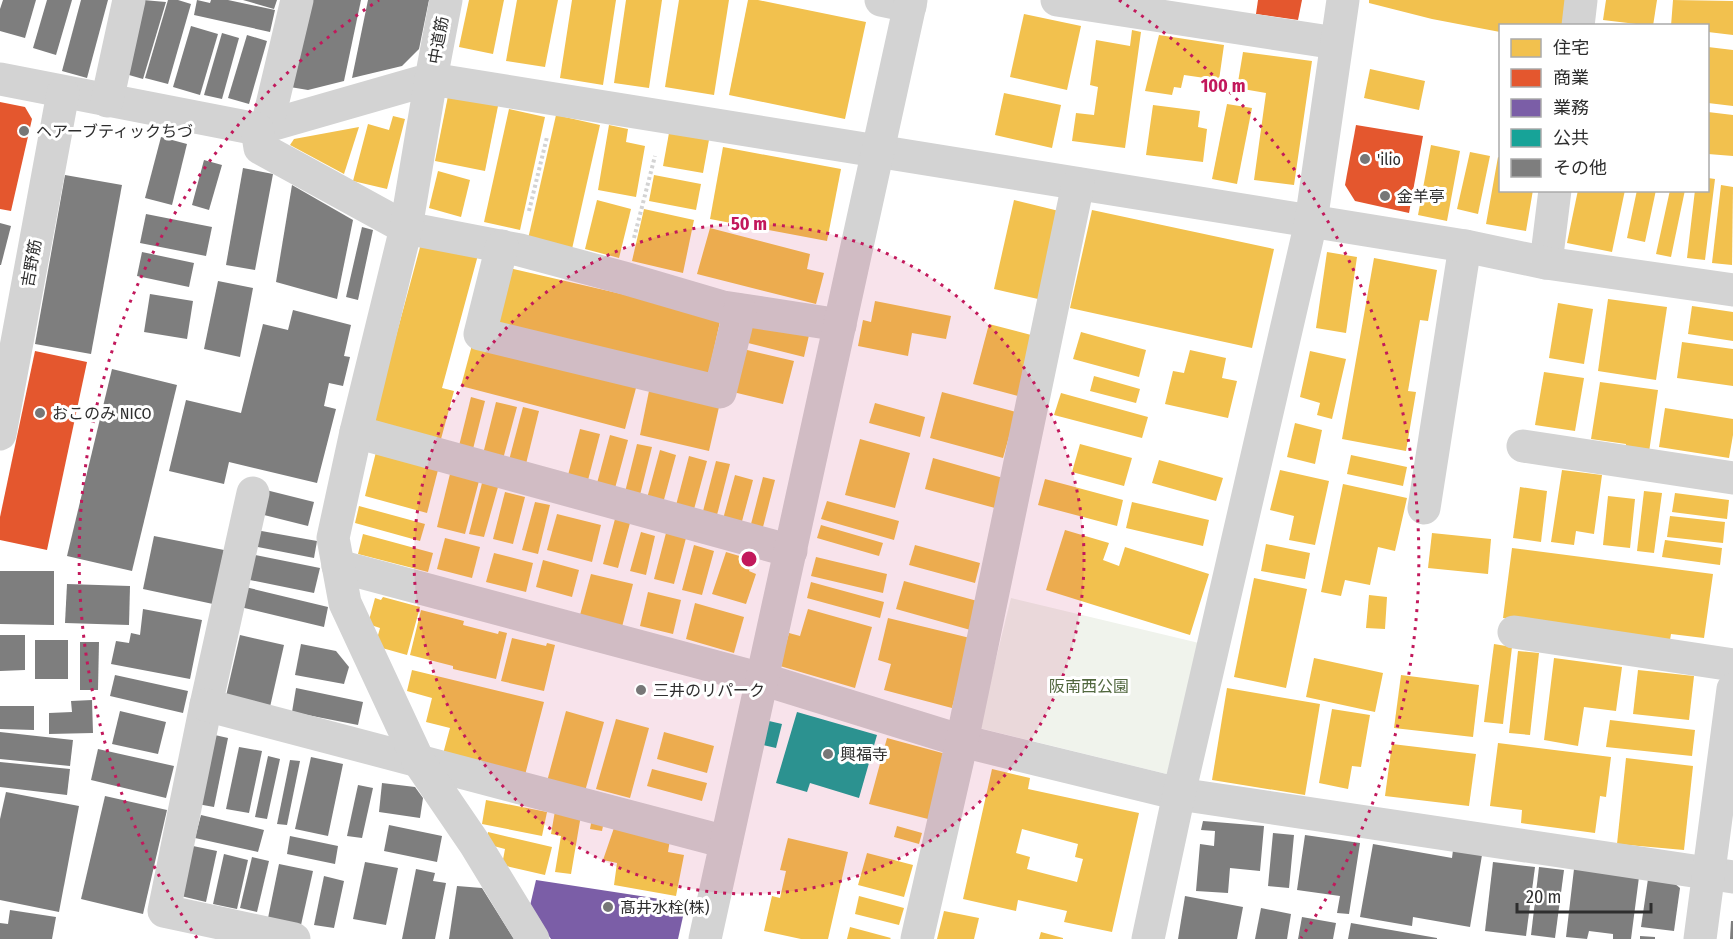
<svg xmlns="http://www.w3.org/2000/svg" width="1733" height="939" viewBox="0 0 1733 939" font-family="'Fira Sans Condensed','Noto Sans JP',sans-serif">
<style>
.green{fill:#f0f3ec}
.homes{fill:#f2c14e;fill-rule:evenodd}
.shops{fill:#e4572e}
.offices{fill:#7b5ea7}
.public{fill:#17a398}
.building{fill:#7e7e7e}
.lines{fill:none;stroke-linecap:round;stroke-linejoin:round}
.path{stroke:#d3d3d3;stroke-width:4;stroke-dasharray:3 3;stroke-linecap:butt}
.minor{stroke:#d3d3d3;stroke-width:33}
.ring{fill:none;stroke:#c2185b;stroke-width:3;stroke-dasharray:3 6}
.poi-dot{fill:#777;stroke:#fff;stroke-width:2}
.labels{text-anchor:middle;stroke-width:6;stroke-linejoin:round;paint-order:stroke}
.street-label{font-size:16px;fill:#2e2e2e;stroke:#fff}
.poi-label{font-size:16px;fill:#2e2e2e;stroke:#fff;text-anchor:start}
.park-label{font-size:16px;fill:#51673e;stroke:#fff}
.centre{fill:#c2185b;stroke:#fff;stroke-width:3}
.ring-label{font-size:18px;text-anchor:middle;font-weight:bold;fill:#c2185b;stroke:#fff;stroke-width:6;stroke-linejoin:round;paint-order:stroke}
</style>
<rect width="100%" height="100%" fill="#fff"/>
<!-- green -->
<path class="green" d="M1011,598L1199,643L1167,774L979,728Z"/>
<!-- homes -->
<g class="homes">
<path d="M469,0H504L493,54L459,47Z"/>
<path d="M517,0H558L545,67L506,61Z"/>
<path d="M572,0H616L603,85L560,78Z"/>
<path d="M626,0H662L649,88L614,83Z"/>
<path d="M679,0H729L714,95L665,87Z"/>
<path d="M748,0H758L866,22L845,119L729,95Z"/>
<path d="M1369,0H1567L1562,26H1500V32L1432,19L1369,3Z"/>
<path d="M1606,0H1657L1653,26L1603,20Z"/>
<path d="M1673,0L1733,1V35L1708,32V26H1671Z"/>
<path d="M1024,14L1081,26L1067,90L1010,77Z"/>
<path d="M1132,30L1141,32L1125,148L1072,141L1076,113L1094,115L1098,87L1090,85L1096,40L1130,46Z"/>
<path d="M1159,35L1224,45L1219,80L1184,75L1181,88L1174,87L1172,95L1145,91Z"/>
<path d="M1708,47L1733,50V106L1708,103Z"/>
<path d="M1243,52L1312,61L1294,185L1254,180L1266,93L1237,88Z"/>
<path d="M1370,69L1425,81L1419,110L1364,98Z"/>
<path d="M1004,93L1061,105L1052,148L995,135Z"/>
<path d="M448,96L498,106L485,171L435,161Z"/>
<path d="M1227,104L1252,108L1237,184L1212,179Z"/>
<path d="M1153,105L1200,111L1198,127L1207,129L1203,162L1146,155Z"/>
<path d="M509,109L545,117L520,230L484,222Z"/>
<path d="M1708,112L1733,115V156L1708,154Z"/>
<path d="M556,115L600,125L572,249L528,239Z"/>
<path d="M393,116L405,119L387,189L353,181L368,124L389,130Z"/>
<path d="M609,125L628,129L626,142L645,146L636,197L598,190Z"/>
<path d="M359,127L344,174L290,145L294,139Z"/>
<path d="M669,133L709,140L703,173L663,166Z"/>
<path d="M1431,145L1460,151L1447,221L1418,215Z"/>
<path d="M723,147L841,169L827,241L710,219Z"/>
<path d="M1470,152L1490,156L1478,214L1457,209Z"/>
<path d="M1498,157L1500,158V190H1533L1526,231L1486,224Z"/>
<path d="M438,171L470,180L461,217L429,208Z"/>
<path d="M654,175L701,184L696,210L649,201Z"/>
<path d="M1708,178L1715,179L1705,260L1687,258L1695,190H1708Z"/>
<path d="M1721,185L1733,187L1732,265L1712,263Z"/>
<path d="M1578,190H1625L1612,252L1567,243Z"/>
<path d="M1637,190H1656L1645,242L1627,238Z"/>
<path d="M1670,190H1685L1671,257L1656,254Z"/>
<path d="M597,200L631,209L619,258L585,249Z"/>
<path d="M1014,200L1059,211L1038,299L994,289Z"/>
<path d="M644,209L694,220L683,273L632,261Z"/>
<path d="M1092,210L1274,249L1252,348L1070,308Z"/>
<path d="M710,228L810,254L807,269L824,273L816,304L697,274Z"/>
<path d="M422,240L478,255L442,388L454,391L441,439L373,421Z"/>
<path d="M1327,252L1357,257L1346,333L1316,328Z"/>
<path d="M1374,258L1437,270L1428,321L1420,320L1408,391L1416,392L1406,451L1342,439Z"/>
<path d="M505,267L721,317L707,380L491,329Z"/>
<path d="M1608,299L1667,307L1656,380L1598,371Z"/>
<path d="M875,301L951,316L946,339L912,333L908,356L858,346L863,320L871,322Z"/>
<path d="M1558,303L1593,309L1584,364L1549,358Z"/>
<path d="M1692,306L1733,312V341L1688,334Z"/>
<path d="M750,316L810,331L804,357L744,342Z"/>
<path d="M989,324L1035,336L1018,396L973,384Z"/>
<path d="M1081,332L1146,350L1139,377L1073,359Z"/>
<path d="M1682,342L1733,349V386L1677,378Z"/>
<path d="M472,345L636,388L625,429L461,386Z"/>
<path d="M743,349L794,361L783,404L733,392Z"/>
<path d="M1190,350L1226,358L1222,378L1237,381L1228,418L1165,404L1173,371L1184,373Z"/>
<path d="M1310,351L1346,359L1332,419L1317,415L1320,403L1300,397Z"/>
<path d="M1544,372L1584,378L1575,431L1535,425Z"/>
<path d="M1094,376L1140,389L1136,403L1090,391Z"/>
<path d="M1600,382L1658,390L1648,459L1624,456L1626,444L1591,439Z"/>
<path d="M649,391L719,407L709,451L640,435Z"/>
<path d="M942,392L1016,412L1003,458L930,438Z"/>
<path d="M1061,393L1148,417L1142,438L1054,415Z"/>
<path d="M471,397L485,401L472,453L458,450Z"/>
<path d="M496,402L517,407L503,459L483,454Z"/>
<path d="M875,403L925,417L920,437L869,423Z"/>
<path d="M523,407L539,411L525,468L508,464Z"/>
<path d="M1665,408L1733,419V435L1729,458L1659,447Z"/>
<path d="M1295,423L1322,430L1315,464L1287,457Z"/>
<path d="M580,429L600,434L587,484L567,479Z"/>
<path d="M610,435L628,440L614,492L596,487Z"/>
<path d="M860,439L910,453L895,508L845,495Z"/>
<path d="M637,444L652,447L639,499L624,496Z"/>
<path d="M1080,444L1132,458L1124,486L1072,472Z"/>
<path d="M660,450L676,455L662,507L646,502Z"/>
<path d="M376,452L438,470L427,513L365,496Z"/>
<path d="M1351,455L1407,467L1403,486L1347,474Z"/>
<path d="M689,456L707,461L693,513L675,509Z"/>
<path d="M933,458L1003,478L995,508L925,489Z"/>
<path d="M1159,460L1223,478L1216,501L1152,483Z"/>
<path d="M716,461L730,464L716,519L702,515Z"/>
<path d="M1280,470L1329,481L1315,545L1289,540L1294,516L1270,510Z"/>
<path d="M1562,470L1602,475L1594,534L1576,531L1574,545L1551,542Z"/>
<path d="M450,474L479,481L465,534L437,527Z"/>
<path d="M735,475L753,480L741,525L723,519Z"/>
<path d="M763,477L775,480L762,531L750,528Z"/>
<path d="M1045,479L1123,500L1117,526L1038,505Z"/>
<path d="M482,483L498,487L484,537L469,534Z"/>
<path d="M1343,484L1407,498L1395,551L1378,547L1370,585L1345,580L1341,596L1321,592Z"/>
<path d="M1520,487L1547,491L1541,542L1513,538Z"/>
<path d="M1644,491L1662,493L1654,553L1637,551Z"/>
<path d="M505,492L525,497L513,544L493,539Z"/>
<path d="M1675,493L1729,500L1727,519L1672,512Z"/>
<path d="M1608,496L1635,499L1630,548L1603,545Z"/>
<path d="M827,501L899,521L894,540L821,519Z"/>
<path d="M535,502L550,505L538,554L522,550Z"/>
<path d="M1132,502L1209,520L1203,546L1126,528Z"/>
<path d="M359,506L425,524L420,541L355,523Z"/>
<path d="M557,514L601,525L592,562L547,550Z"/>
<path d="M1670,516L1725,522L1723,543L1667,537Z"/>
<path d="M615,519L630,523L618,568L603,564Z"/>
<path d="M821,525L883,543L879,556L817,538Z"/>
<path d="M1065,530L1109,543L1103,560L1119,566L1125,547L1209,574L1190,635L1046,590Z"/>
<path d="M641,532L655,536L646,575L630,571Z"/>
<path d="M666,533L686,538L674,584L654,579Z"/>
<path d="M1432,533L1491,539L1488,574L1428,568Z"/>
<path d="M363,534L433,553L428,572L358,554Z"/>
<path d="M445,538L480,547L472,578L437,569Z"/>
<path d="M1665,540L1722,548L1720,565L1662,557Z"/>
<path d="M1266,544L1310,553L1305,579L1261,571Z"/>
<path d="M694,545L714,551L702,595L682,590Z"/>
<path d="M915,545L980,563L975,583L909,565Z"/>
<path d="M1512,548L1713,574L1704,638L1671,634L1670,640L1503,618Z"/>
<path d="M726,552L753,560L749,571L756,574L746,604L712,594Z"/>
<path d="M494,553L533,563L526,592L486,582Z"/>
<path d="M816,557L887,574L883,593L811,576Z"/>
<path d="M543,560L579,570L572,597L536,587Z"/>
<path d="M591,574L633,584L622,627L580,615Z"/>
<path d="M1254,578L1307,589L1286,688L1234,677Z"/>
<path d="M904,581L981,602L974,631L896,609Z"/>
<path d="M811,582L884,602L880,618L807,598Z"/>
<path d="M648,592L681,600L673,634L640,626Z"/>
<path d="M1369,595L1387,597L1385,629L1366,628Z"/>
<path d="M383,597L420,607L407,655L375,646L380,628L368,624L375,598L381,600Z"/>
<path d="M695,603L744,617L734,653L686,639Z"/>
<path d="M808,609L872,627L855,688L780,666L789,633L800,636Z"/>
<path d="M421,610L464,621L463,625L498,634L499,631L507,633L496,679L453,669V666L410,655Z"/>
<path d="M888,618L970,638L952,708L884,690L891,664L878,660Z"/>
<path d="M512,638L546,646L547,643L555,645L544,691L501,681Z"/>
<path d="M1494,644L1512,647L1503,724L1484,722Z"/>
<path d="M1518,651L1539,653L1530,735L1509,733Z"/>
<path d="M1314,658L1383,673L1375,712L1306,697Z"/>
<path d="M1554,658L1622,667L1616,711L1584,707L1578,746L1544,740Z"/>
<path d="M412,670L544,702L525,775L443,754L450,728L426,722L432,698L407,691Z"/>
<path d="M1638,670L1694,676L1689,720L1633,714Z"/>
<path d="M1401,675L1479,685L1473,737L1394,728Z"/>
<path d="M1227,688L1320,704L1305,795L1212,780Z"/>
<path d="M1332,709L1370,715L1361,767L1352,766L1348,789L1319,783Z"/>
<path d="M566,711L604,722L584,795L546,785Z"/>
<path d="M616,719L649,728L630,798L596,789Z"/>
<path d="M1610,720L1695,730L1692,756L1606,747Z"/>
<path d="M664,732L714,746L707,773L657,759Z"/>
<path d="M887,738L946,754L928,819L869,804Z"/>
<path d="M1498,743L1611,757L1606,797L1600,796L1595,833L1521,823L1522,810L1490,806Z"/>
<path d="M1392,744L1476,754L1469,806L1385,796Z"/>
<path d="M1626,758L1693,766L1684,850L1617,844Z"/>
<path d="M652,769L707,783L702,801L647,786Z"/>
<path d="M992,769L1030,778L1028,789L1139,813L1112,932L1064,922L1067,911L1018,900L1016,911L963,899ZM1022,829L1078,844L1075,857L1083,859L1077,882L1027,869L1030,857L1016,853Z"/>
<path d="M486,800L547,812L542,836L482,824Z"/>
<path d="M555,811L581,815L571,874L555,872L561,836L551,834Z"/>
<path d="M593,813L605,816L602,831L590,829Z"/>
<path d="M616,822L671,833L668,852L684,855L676,896L614,885L617,863L603,860Z"/>
<path d="M897,826L922,833L919,844L894,837Z"/>
<path d="M488,832L552,847L545,875L502,865L505,849L486,844Z"/>
<path d="M788,838L848,852L828,939H801L764,931L772,896L780,898L786,871L780,870Z"/>
<path d="M867,853L913,865L904,897L858,885Z"/>
<path d="M859,896L904,908L899,925L855,914Z"/>
<path d="M944,911L979,918L974,939H937Z"/>
<path d="M850,927L891,938L890,939H847Z"/>
<path d="M1041,932L1063,938V939H1039Z"/>
</g>
<!-- shops -->
<g class="shops">
<path d="M1258,0H1302L1298,20L1256,14Z"/>
<path d="M0,102L25,107L32,119L11,211L0,209Z"/>
<path d="M1356,125L1423,136L1409,213L1355,201L1345,185Z"/>
<path d="M35,351L87,362L47,550L0,540V517Z"/>
</g>
<!-- offices -->
<path class="offices" d="M536,880L686,903L678,939H551L529,910Z"/>
<!-- public -->
<g class="public">
<path d="M797,712L877,735L859,798L810,783L807,792L776,783Z"/>
<path d="M769,721L782,724L776,748L763,745Z"/>
</g>
<!-- building -->
<g class="building">
<path d="M3,0H36L25,38L0,31V9Z"/>
<path d="M47,0H72L56,55L33,48Z"/>
<path d="M81,0H108L87,78L62,71Z"/>
<path d="M143,0L166,2L143,79L122,73Z"/>
<path d="M168,0H178L191,4L168,84L145,78Z"/>
<path d="M197,0L210,3L211,0H228L275,10L270,32L194,15Z"/>
<path d="M243,0H277L274,9Z"/>
<path d="M310,0H361L344,81L308,90L290,87Z"/>
<path d="M368,0H429L419,49L402,66L352,78Z"/>
<path d="M191,26L218,34L200,95L173,87Z"/>
<path d="M222,33L239,38L222,99L204,95Z"/>
<path d="M247,35L267,41L249,104L228,98Z"/>
<path d="M161,137L187,144L172,205L145,198Z"/>
<path d="M204,160L222,165L209,210L192,205Z"/>
<path d="M243,168L273,174L255,270L226,265Z"/>
<path d="M65,175L122,185L91,354L35,344Z"/>
<path d="M292,185L353,220L337,299L276,282Z"/>
<path d="M146,214L212,227L206,256L140,243Z"/>
<path d="M0,223L11,226L1,265H0Z"/>
<path d="M362,227L373,230L358,300L346,297Z"/>
<path d="M142,252L194,263L189,287L137,276Z"/>
<path d="M218,281L253,288L240,357L204,349Z"/>
<path d="M150,294L193,301L187,339L144,332Z"/>
<path d="M293,310L351,325L344,356L350,357L343,386L329,383L324,406L336,409L317,483L229,462L224,484L169,471L186,400L241,413L263,324L288,330Z"/>
<path d="M112,369L177,385L132,571L67,556Z"/>
<path d="M262,489L314,502L308,526L256,513Z"/>
<path d="M256,530L317,541L314,558L253,546Z"/>
<path d="M154,536L224,550L213,604L143,589Z"/>
<path d="M250,554L320,568L314,593L245,579Z"/>
<path d="M0,571H54V625L0,624Z"/>
<path d="M67,584L130,586L129,625L65,623Z"/>
<path d="M241,586L328,607L324,627L236,606Z"/>
<path d="M143,609L202,620L190,679L111,664L116,641L129,643L131,633L140,635Z"/>
<path d="M0,635H25V670L0,671Z"/>
<path d="M240,635L284,645L270,707L226,696Z"/>
<rect x="35" y="640" width="33" height="39"/>
<path d="M80,642H99L98,690H80Z"/>
<path d="M301,644L336,651L349,667L344,684L295,675Z"/>
<path d="M115,675L188,691L183,713L110,696Z"/>
<path d="M296,688L363,702L358,725L292,712Z"/>
<path d="M92,700L93,733L49,734V713L72,712L71,701Z"/>
<path d="M0,706H34V730L0,729Z"/>
<path d="M120,711L166,722L158,754L112,744Z"/>
<path d="M0,732L73,740L70,766L0,759Z"/>
<path d="M206,733L228,738L214,807L192,803Z"/>
<path d="M239,747L262,751L249,813L226,809Z"/>
<path d="M98,749L174,766L166,798L91,780Z"/>
<path d="M268,756L280,759L267,819L255,817Z"/>
<path d="M311,757L343,764L328,836L295,829Z"/>
<path d="M290,760L300,761L287,825L277,824Z"/>
<path d="M0,762L70,769L67,795L0,787Z"/>
<path d="M382,783L415,787L423,798L420,818L379,812Z"/>
<path d="M358,785L373,788L362,838L347,836Z"/>
<path d="M6,792L79,806L59,912L0,900V819Z"/>
<path d="M105,796L167,810L143,914L81,899Z"/>
<path d="M201,815L264,830L258,852L195,838Z"/>
<path d="M1203,821L1264,826L1260,871L1230,868L1228,893L1196,891L1200,844L1214,846L1215,831L1201,830Z"/>
<path d="M389,825L442,836L437,862L384,851Z"/>
<path d="M1273,833L1294,835L1289,888L1268,886Z"/>
<path d="M1305,835L1360,843L1349,914L1337,913L1340,896L1297,890Z"/>
<path d="M290,836L338,846L335,864L287,854Z"/>
<path d="M1373,844L1452,858L1453,850L1482,855L1470,927L1413,917L1412,926L1360,917Z"/>
<path d="M193,846L217,851L206,902L181,896Z"/>
<path d="M224,854L248,860L237,909L213,904Z"/>
<path d="M252,857L269,861L257,912L240,908Z"/>
<path d="M365,862L398,868L386,925L353,919Z"/>
<path d="M1493,862L1535,867L1526,936L1485,931Z"/>
<path d="M279,864L313,871L301,925L268,918Z"/>
<path d="M1539,867L1564,870L1555,938L1531,935Z"/>
<path d="M416,869L435,873L433,881L446,883L435,939H402Z"/>
<path d="M1574,869L1639,877L1631,939H1613V934L1589,931L1587,939L1566,937Z"/>
<path d="M324,876L344,881L334,928L314,925Z"/>
<path d="M1648,879L1674,883L1680,888L1674,931L1641,927Z"/>
<path d="M457,886L482,888L514,939H449Z"/>
<path d="M1185,896L1243,907L1237,939H1178Z"/>
<path d="M1261,908L1291,914L1287,939H1255Z"/>
<path d="M10,910L56,917L52,939H0V923L8,924Z"/>
<path d="M1302,917L1336,923L1333,939H1298Z"/>
<path d="M1731,921H1733V939H1730Z"/>
<path d="M1351,923L1437,938V939H1348Z"/>
<path d="M1640,936L1655,937V939H1640Z"/>
</g>
<g class="lines">
<!-- path -->
<g class="path">
<path d="M529,211L547,137"/>
<path d="M634,238L655,156"/>
</g>
<!-- minor -->
<g class="minor">
<path d="M881,0L910,6"/>
<path d="M1057,0L1336,43"/>
<path d="M1578,26L1581,0"/>
<path d="M0,79L257,129L431,79L446,0"/>
<path d="M107,101L129,0"/>
<path d="M267,126L297,0"/>
<path d="M257,129L260,148L406,228L520,250L624,278L723,307L840,325"/>
<path d="M502,246L480,334L720,392L740,310"/>
<path d="M1546,263L1555,190"/>
<path d="M356,432L791,551"/>
<path d="M0,434L63,93"/>
<path d="M1523,446L1733,478"/>
<path d="M253,493L206,705L164,911L294,939"/>
<path d="M1424,508L1465,246"/>
<path d="M338,566L762,679L962,741L1179,794L1733,877"/>
<path d="M1514,632L1733,665"/>
<path d="M206,705L726,842"/>
<path d="M533,939L475,844L419,762L345,603L333,538L356,432L406,228L431,79L1465,246L1546,263L1733,290"/>
<path d="M705,939L911,0"/>
<path d="M917,939L962,741L1078,184"/>
<path d="M1148,939L1179,794L1311,222L1343,0"/>
<path d="M1700,939L1733,689"/>
</g>
</g>
<!-- distance rings -->
<circle cx="749" cy="559" r="335" fill="#c2185b" fill-opacity=".12"/>
<g class="ring">
<circle cx="749" cy="559" r="335"/>
<path d="M197 938A670 670 0 0 1 379 0M1119 0A670 670 0 0 1 1301 938"/>
</g>
<!-- markers -->
<g class="poi-dot">
<circle cx="24" cy="131" r="6"/>
<circle cx="1365" cy="159" r="6"/>
<circle cx="1385" cy="196" r="6"/>
<circle cx="40" cy="413" r="6"/>
<circle cx="641" cy="690" r="6"/>
<circle cx="828" cy="754" r="6"/>
<circle cx="608" cy="907" r="6"/>
</g>
<g class="labels">
<!-- street labels -->
<g class="street-label">
<text transform="translate(438 40) rotate(-80)" y="6">中道筋</text>
<text transform="translate(31 263) rotate(-80)" y="6">吉野筋</text>
</g>
<!-- poi labels -->
<g class="poi-label">
<text x="36" y="137">ヘアーブティックちづ</text>
<text x="1377" y="165">'ilio</text>
<text x="1397" y="202">金羊亭</text>
<text x="52" y="419">おこのみ NICO</text>
<text x="653" y="696">三井のリパーク</text>
<text x="840" y="760">興福寺</text>
<text x="620" y="913">髙井水栓(株)</text>
</g>
<!-- park labels -->
<g class="park-label">
<text x="1089" y="692">阪南西公園</text>
</g>
</g>
<circle cx="749" cy="559" r="9" class="centre"/>
<g class="ring-label">
<text x="1223" y="92">100 m</text>
<text x="749" y="230">50 m</text>
</g>
<!-- legend -->
<rect x="1499" y="24" width="210" height="168" fill="#ffffff" stroke="#ababab" stroke-width="1.5"/>
<rect x="1511" y="39" width="30" height="18" fill="#f2c14e" stroke="#ababab" stroke-width="1.5"/>
<text x="1553" y="54" font-size="18" fill="#2e2e2e">住宅</text>
<rect x="1511" y="69" width="30" height="18" fill="#e4572e" stroke="#ababab" stroke-width="1.5"/>
<text x="1553" y="84" font-size="18" fill="#2e2e2e">商業</text>
<rect x="1511" y="99" width="30" height="18" fill="#7b5ea7" stroke="#ababab" stroke-width="1.5"/>
<text x="1553" y="114" font-size="18" fill="#2e2e2e">業務</text>
<rect x="1511" y="129" width="30" height="18" fill="#17a398" stroke="#ababab" stroke-width="1.5"/>
<text x="1553" y="144" font-size="18" fill="#2e2e2e">公共</text>
<rect x="1511" y="159" width="30" height="18" fill="#7e7e7e" stroke="#ababab" stroke-width="1.5"/>
<text x="1553" y="174" font-size="18" fill="#2e2e2e">その他</text>
<!-- scale -->
<path d="M1517 903v9h134v-9" fill="none" stroke="#2e2e2e" stroke-width="3"/>
<text x="1526" y="903" font-size="18" fill="#2e2e2e" stroke="#ffffff" stroke-width="4.5" paint-order="stroke">20 m</text>
</svg>
